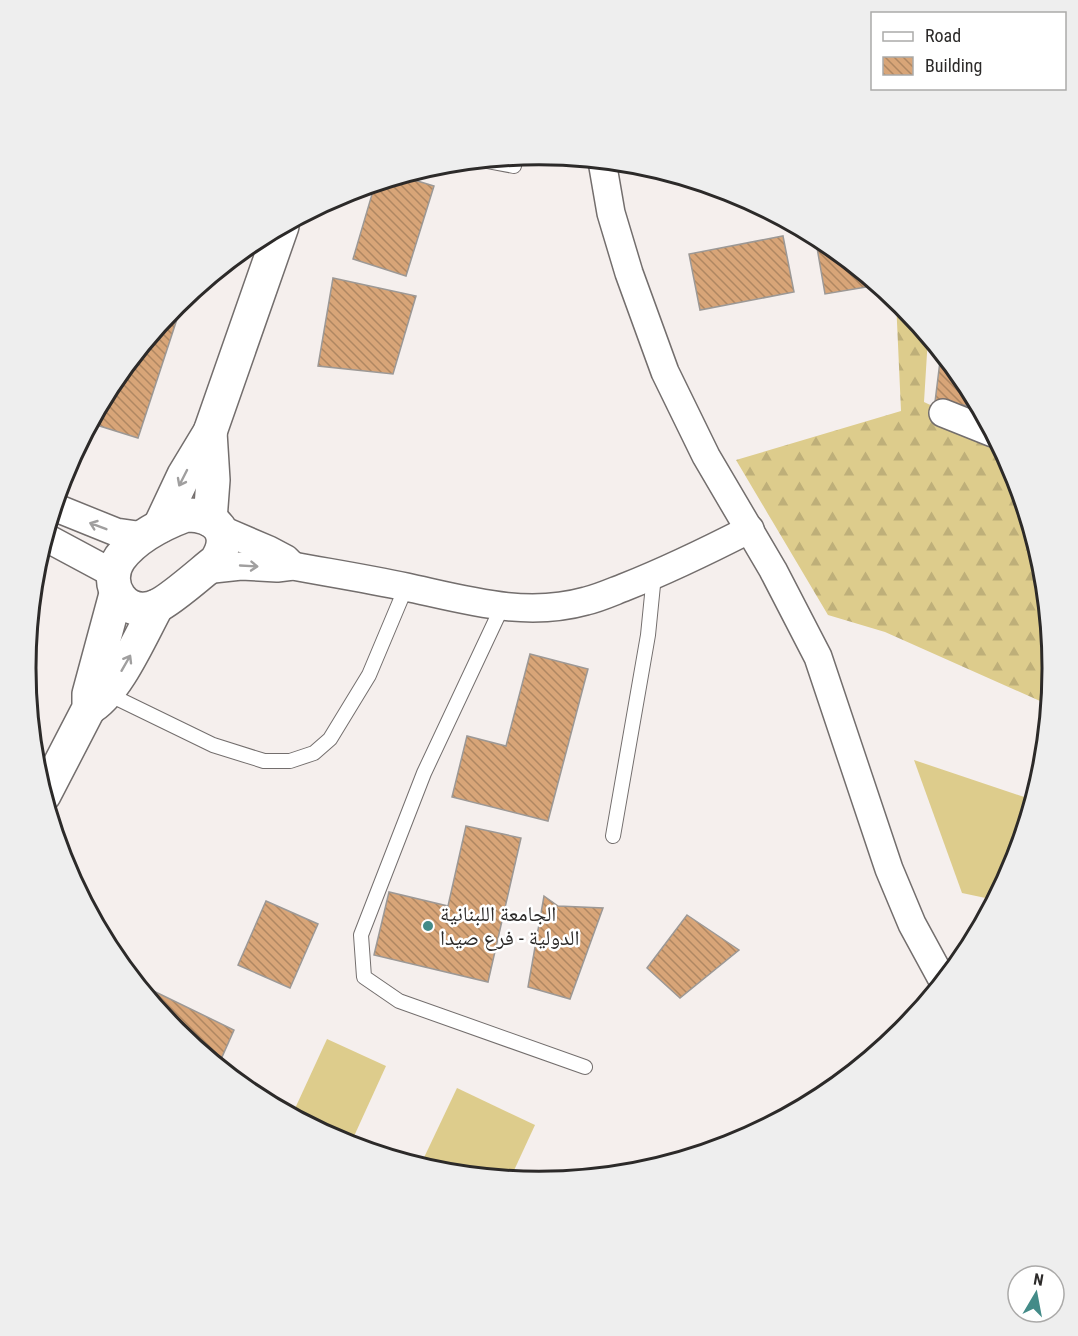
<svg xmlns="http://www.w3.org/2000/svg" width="1078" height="1336" viewBox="0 0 1078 1336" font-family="'Roboto Condensed','Noto Naskh Arabic',sans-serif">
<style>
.grass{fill:#ddcc8c}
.forest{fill:url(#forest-firs)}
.building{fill:url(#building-back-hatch);stroke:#9c9895;stroke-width:1.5}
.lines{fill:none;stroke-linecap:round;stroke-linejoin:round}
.lane-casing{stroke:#736e6d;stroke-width:16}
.street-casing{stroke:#736e6d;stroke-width:30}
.secondary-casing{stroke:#736e6d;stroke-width:36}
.lane{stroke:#fff;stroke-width:14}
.street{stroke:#fff;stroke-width:27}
.secondary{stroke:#fff;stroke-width:33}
.oneway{stroke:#a09f9f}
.poi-dot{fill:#438b88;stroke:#fff;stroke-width:2}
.labels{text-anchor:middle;stroke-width:5;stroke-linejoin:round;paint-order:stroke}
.poi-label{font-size:21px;fill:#2c2a29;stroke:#fff;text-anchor:start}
.rim{fill:none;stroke:#2c2a29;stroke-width:3}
</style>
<defs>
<pattern id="forest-firs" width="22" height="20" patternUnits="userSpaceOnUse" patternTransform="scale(1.5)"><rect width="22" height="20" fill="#ddcc8c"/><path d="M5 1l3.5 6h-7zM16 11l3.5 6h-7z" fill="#beaf79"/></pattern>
<pattern id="building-back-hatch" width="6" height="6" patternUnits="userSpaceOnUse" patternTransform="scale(1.5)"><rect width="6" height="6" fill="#d8a578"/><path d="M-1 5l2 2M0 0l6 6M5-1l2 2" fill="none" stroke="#af8762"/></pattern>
</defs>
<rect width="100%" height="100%" fill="#f5efed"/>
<!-- grass -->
<g class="grass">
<path d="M914,760L1033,800L1013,865L995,900L962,893Z"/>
<path d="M327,1039L386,1066L350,1145L292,1115Z"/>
<path d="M457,1088L535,1125L510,1179L438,1172L420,1166Z"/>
</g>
<!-- forest -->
<path class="forest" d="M896,300L928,337L924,402L994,435L1014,472L1043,568L1052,668L1049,705L885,632L828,615L736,460L901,411Z"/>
<!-- building -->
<g class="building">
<path d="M401,176L434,186L406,276L353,259L375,184Z"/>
<path d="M783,236L794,292L700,310L689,254Z"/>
<path d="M815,236L825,241L878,285L825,294Z"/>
<path d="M333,278L416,296L393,374L318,366Z"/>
<path d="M200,285L196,296L189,294Z"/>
<path d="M171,311L179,313L138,438L90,423L112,382Z"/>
<path d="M941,353L966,383L979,407L935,402Z"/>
<path d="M530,654L588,669L548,821L452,797L467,736L506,746Z"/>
<path d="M466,826L521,838L488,982L374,955L389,892L448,906Z"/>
<path d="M544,896L558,906L603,908L570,999L528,987Z"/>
<path d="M266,901L318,924L290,988L238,965Z"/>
<path d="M687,915L739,950L680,998L647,968Z"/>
<path d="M137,983L234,1030L218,1066L176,1031Z"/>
</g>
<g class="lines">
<!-- lane casing -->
<g class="lane-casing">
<g id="lane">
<path d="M482,160L514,166"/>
<path d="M502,607L424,773L361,935L364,977L399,1001L585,1067"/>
<path d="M106,693L213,745L264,761H290L314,753L330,739L369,675L406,587"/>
<path d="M613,836L648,635L654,575"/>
</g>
</g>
<!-- street casing -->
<g class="street-casing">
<g id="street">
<path d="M602,161L611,213L629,273L665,372L706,456L773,570L818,657L889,869L912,924L943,981"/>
<path d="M943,413L993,433"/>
<path d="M54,507L116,532L144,536"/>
<path d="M220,529L269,550L286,559L293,566"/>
<path d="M45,537L114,574"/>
<path d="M204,570L241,566L277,568L293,566C331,573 369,579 406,587C466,600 525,618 586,601C599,598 612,592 625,587C668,570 709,550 750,529"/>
</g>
</g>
<!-- secondary casing -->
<g class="secondary-casing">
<g id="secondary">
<path d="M210,432L213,480L210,520"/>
<path d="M186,515C216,514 234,534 216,561C202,572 171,600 157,606C126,620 101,585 120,558C136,537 162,524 186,515Z"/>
<path d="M160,526L184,475L210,432L282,226"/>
<path d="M89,708C116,694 142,633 157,606"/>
<path d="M44,795L89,708V694L116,594"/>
</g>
</g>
<!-- lane -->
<use href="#lane" class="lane"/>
<!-- street -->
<use href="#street" class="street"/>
<!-- secondary -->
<use href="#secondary" class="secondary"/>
</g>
<!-- one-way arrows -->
<defs><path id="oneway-shaft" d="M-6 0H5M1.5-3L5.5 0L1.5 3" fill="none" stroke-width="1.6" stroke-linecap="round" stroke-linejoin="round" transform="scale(1.5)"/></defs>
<g class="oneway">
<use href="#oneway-shaft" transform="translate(183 478) rotate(117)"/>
<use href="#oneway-shaft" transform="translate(98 526) rotate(-159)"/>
<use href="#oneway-shaft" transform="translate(249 566) rotate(3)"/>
<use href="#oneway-shaft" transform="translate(126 663) rotate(-60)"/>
</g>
<!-- markers -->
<circle class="poi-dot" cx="428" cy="926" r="6"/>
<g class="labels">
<!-- poi labels -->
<g class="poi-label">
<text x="440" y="921">الجامعة اللبنانية<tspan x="440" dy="24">الدولية - فرع صيدا</tspan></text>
</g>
</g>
<!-- crop -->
<path d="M0 0H1078V1336H0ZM36 668a503 503 0 1 1 1006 0a503 503 0 1 1-1006 0Z" fill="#eee" fill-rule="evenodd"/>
<path class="rim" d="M36 668a503 503 0 1 1 1006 0a503 503 0 1 1-1006 0Z"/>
<!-- legend -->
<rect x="871" y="12" width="195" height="78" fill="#ffffff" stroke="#abaaa9" stroke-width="1.5"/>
<rect x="883" y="32" width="30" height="9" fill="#ffffff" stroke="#abaaa9" stroke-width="1.5"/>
<text x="925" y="42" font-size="18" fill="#2c2a29">Road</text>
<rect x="883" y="57" width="30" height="18" fill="url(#building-back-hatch)" stroke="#abaaa9" stroke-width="1.5"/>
<text x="925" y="72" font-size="18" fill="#2c2a29">Building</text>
<!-- north arrow -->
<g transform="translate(1036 1294) rotate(10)"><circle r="28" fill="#ffffff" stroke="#abaaa9" stroke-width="1.5"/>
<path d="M0-4.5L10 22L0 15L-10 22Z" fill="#438b88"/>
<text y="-9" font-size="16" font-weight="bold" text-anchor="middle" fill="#2c2a29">N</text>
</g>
</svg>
